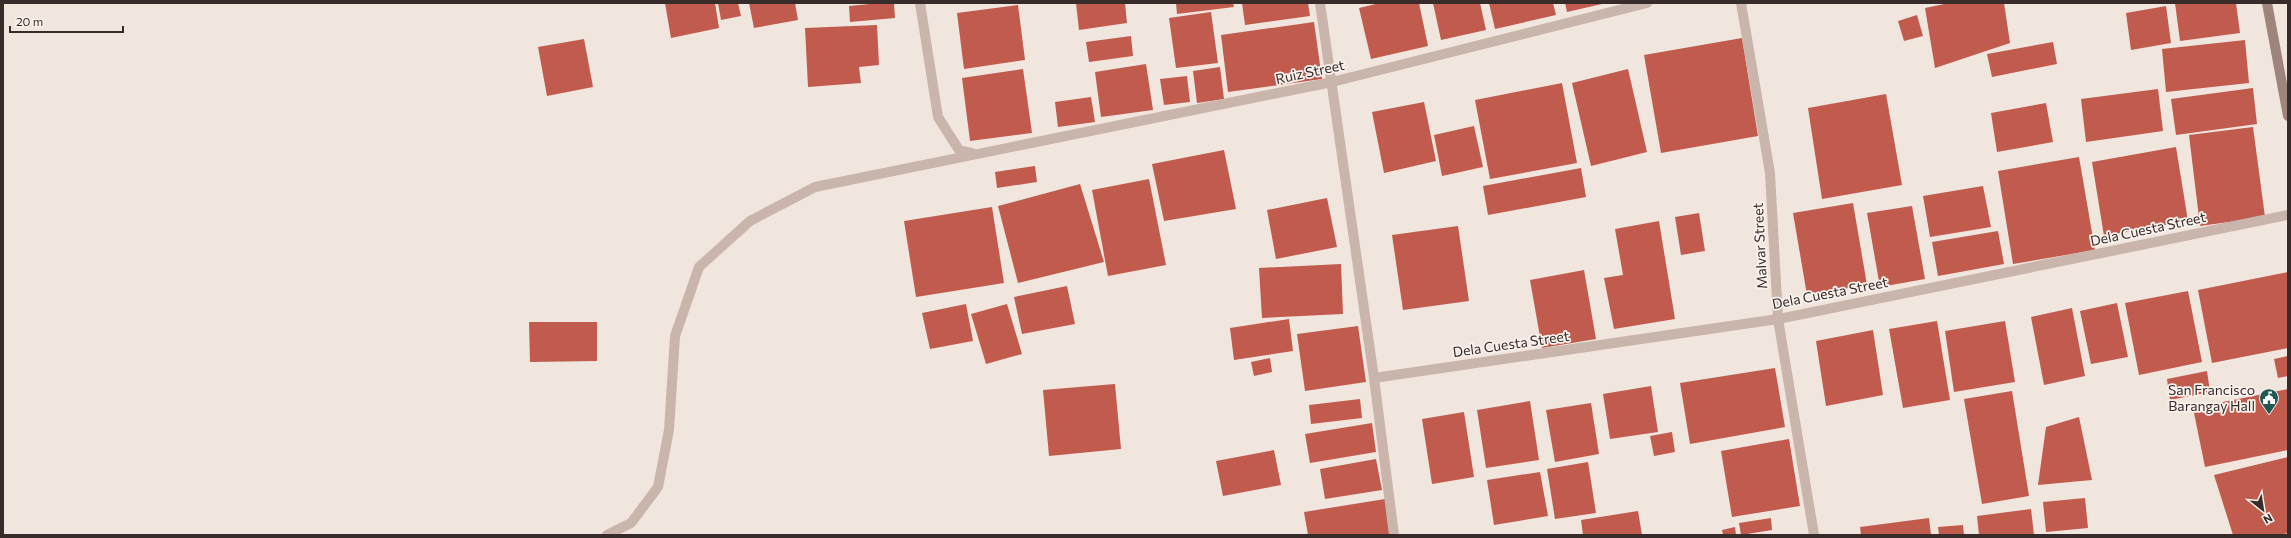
<svg xmlns="http://www.w3.org/2000/svg" width="2291" height="538" viewBox="0 0 2291 538" font-family="Commissioner,sans-serif">
<style>
.building{fill:#c05b4e}
.lines{fill:none;stroke-linecap:round;stroke-linejoin:round}
.street{stroke:#c9b5ab;stroke-width:10}
.secondary{stroke:#9d847c;stroke-width:10}
.labels{text-anchor:middle;stroke-width:3.5;stroke-linejoin:round;paint-order:stroke}
.street-label{font-size:14px;fill:#372c2a;stroke:#f9f1eb}
.poi-label{font-size:14px;fill:#372c2a;stroke:#f9f1eb;text-anchor:end}
</style>
<rect width="100%" height="100%" fill="#f1e6de"/>
<!-- building -->
<g class="building">
<path d="M665,3H715L719,28L671,38Z"/>
<path d="M718,3H738L741,16L721,20Z"/>
<path d="M749,3H795L798,20L754,28Z"/>
<path d="M880,3H894L895,18L850,22L849,6Z"/>
<path d="M1076,3H1125L1127,23L1079,30Z"/>
<path d="M1176,3H1233L1234,7L1177,14Z"/>
<path d="M1242,3H1308L1310,16L1245,25Z"/>
<path d="M1380,3H1419L1428,46L1371,59L1359,8Z"/>
<path d="M1433,3H1480L1486,30L1441,40Z"/>
<path d="M1489,3H1553L1556,15L1495,29Z"/>
<path d="M1565,3H1602V4L1567,12Z"/>
<path d="M1949,3H2004L2010,43L1935,68L1925,8Z"/>
<path d="M2175,3H2236L2240,33L2180,41Z"/>
<path d="M1018,5L1025,60L964,69L957,13Z"/>
<path d="M2166,6L2171,43L2131,50L2126,13Z"/>
<path d="M1211,12L1218,63L1176,68L1169,18Z"/>
<path d="M1917,15L1923,36L1904,41L1898,21Z"/>
<path d="M1314,22L1322,79L1228,92L1221,35Z"/>
<path d="M877,25L879,65L859,67L861,83L808,87L805,28Z"/>
<path d="M1131,36L1133,56L1089,62L1086,42Z"/>
<path d="M1742,38L1758,136L1661,153L1644,55Z"/>
<path d="M584,39L593,87L547,96L538,47Z"/>
<path d="M2245,40L2249,83L2166,92L2162,49Z"/>
<path d="M2053,42L2057,64L1992,77L1987,54Z"/>
<path d="M1146,64L1153,110L1101,117L1095,72Z"/>
<path d="M1220,67L1224,99L1197,103L1193,71Z"/>
<path d="M1023,69L1032,133L970,141L962,78Z"/>
<path d="M1628,69L1647,152L1591,166L1572,83Z"/>
<path d="M1187,76L1190,102L1164,105L1160,79Z"/>
<path d="M1562,83L1577,163L1490,179L1475,100Z"/>
<path d="M2253,88L2257,124L2176,135L2171,99Z"/>
<path d="M2158,89L2163,131L2086,142L2081,99Z"/>
<path d="M1886,94L1902,185L1822,199L1808,108Z"/>
<path d="M1091,97L1095,122L1058,127L1055,102Z"/>
<path d="M1424,102L1436,161L1384,173L1372,112Z"/>
<path d="M2046,103L2053,142L1997,152L1991,113Z"/>
<path d="M1474,126L1483,167L1442,176L1434,135Z"/>
<path d="M2253,127L2265,217L2200,226L2189,135Z"/>
<path d="M2176,147L2188,221L2104,236L2092,162Z"/>
<path d="M1224,150L1236,209L1164,221L1152,164Z"/>
<path d="M2079,157L2095,250L2013,264L1998,171Z"/>
<path d="M1035,166L1037,182L997,188L995,172Z"/>
<path d="M1581,168L1586,197L1488,215L1483,186Z"/>
<path d="M1149,179L1166,265L1108,276L1092,190Z"/>
<path d="M1080,184L1104,262L1018,283L998,206Z"/>
<path d="M1983,186L1991,227L1930,237L1923,196Z"/>
<path d="M1327,198L1337,247L1276,259L1267,210Z"/>
<path d="M1853,203L1867,285L1807,295L1793,213Z"/>
<path d="M1912,206L1925,279L1880,287L1867,213Z"/>
<path d="M992,207L1004,283L916,297L904,221Z"/>
<path d="M1699,213L1705,251L1681,255L1675,217Z"/>
<path d="M1659,221L1675,319L1614,329L1604,278L1623,275L1615,229Z"/>
<path d="M1458,226L1469,301L1403,310L1392,235Z"/>
<path d="M1998,231L2004,264L1938,276L1932,242Z"/>
<path d="M1341,264L1343,314L1262,318L1259,268Z"/>
<path d="M1584,270L1596,339L1542,348L1530,280Z"/>
<path d="M2288,272V348L2212,363L2198,290Z"/>
<path d="M1067,286L1075,324L1022,334L1014,297Z"/>
<path d="M2188,291L2202,362L2139,375L2125,303Z"/>
<path d="M2117,303L2128,357L2091,364L2080,311Z"/>
<path d="M966,304L973,341L930,349L922,313Z"/>
<path d="M1007,304L1022,354L986,364L971,314Z"/>
<path d="M2072,308L2085,376L2044,385L2031,317Z"/>
<path d="M1289,319L1293,351L1234,360L1230,328Z"/>
<path d="M1937,321L1950,400L1903,408L1889,329Z"/>
<path d="M2005,321L2015,382L1954,392L1945,331Z"/>
<path d="M529,322H597V361L530,362Z"/>
<path d="M1358,326L1366,382L1305,391L1297,334Z"/>
<path d="M1873,330L1883,395L1826,406L1816,341Z"/>
<path d="M2288,356V376L2278,378L2274,359Z"/>
<path d="M1270,358L1272,372L1254,376L1251,362Z"/>
<path d="M1775,368L1785,427L1690,444L1680,383Z"/>
<path d="M2207,371L2210,392L2170,400L2167,379Z"/>
<path d="M1115,384L1121,449L1049,456L1043,390Z"/>
<path d="M1651,386L1658,432L1610,439L1603,394Z"/>
<path d="M2288,389V450L2205,467L2193,408Z"/>
<path d="M2012,391L2029,496L1982,504L1964,399Z"/>
<path d="M1360,399L1362,418L1311,424L1309,405Z"/>
<path d="M1530,401L1539,460L1486,468L1477,410Z"/>
<path d="M1591,403L1599,454L1555,462L1546,410Z"/>
<path d="M1464,412L1474,477L1432,484L1422,419Z"/>
<path d="M2079,417L2092,480L2038,485L2046,427Z"/>
<path d="M1372,423L1376,452L1310,463L1305,434Z"/>
<path d="M1672,432L1675,452L1654,456L1650,436Z"/>
<path d="M1789,439L1800,506L1732,517L1721,451Z"/>
<path d="M1274,450L1281,485L1223,496L1216,461Z"/>
<path d="M2288,457V533L2280,535H2233L2214,475Z"/>
<path d="M1376,459L1382,490L1325,499L1320,469Z"/>
<path d="M1588,462L1596,513L1555,519L1547,469Z"/>
<path d="M1540,472L1548,516L1494,525L1487,480Z"/>
<path d="M2085,498L2088,528L2046,532L2043,502Z"/>
<path d="M1385,499L1391,535H1308L1304,512Z"/>
<path d="M2031,509L2034,535H1979L1977,516Z"/>
<path d="M1638,511L1642,535H1583L1581,520Z"/>
<path d="M1771,518L1772,530L1741,535L1739,523Z"/>
<path d="M1929,518L1931,535H1861L1860,527Z"/>
<path d="M1963,525L1964,535H1939L1938,527Z"/>
<path d="M1735,527L1736,535H1723L1722,530Z"/>
</g>
<g class="lines">
<!-- street -->
<g class="street">
<path d="M920,3L938,117L959,150L972,153"/>
<path d="M1320,3L1374,378L1394,535"/>
<path d="M1741,3L1770,173L1778,319L1814,535"/>
<path d="M1374,378L1778,319L2288,215"/>
<path d="M607,535L631,523L658,487L669,430L675,336L699,267L750,221L815,187L1332,82L1647,3"/>
</g>
<!-- secondary -->
<path class="secondary" d="M2267,3L2288,116"/>
</g>
<!-- icons -->
<defs>
<g id="civic-pin" transform="scale(1)"><path d="M0 17L-7.5 6A9.5 9.5 0 1 1 7.5 6Z" fill="#215754" stroke="#f9f1eb"/><path d="M-.6-6.5H3V-4.5H.6V-3L4-1V1h2V6H-6V1h2V-1L-.6-3ZM-1.2 2.5V6h2.4V2.5Z" fill="#fff"/></g>
</defs>
<g fill-rule="evenodd">
<use href="#civic-pin" x="2269" y="398"/>
</g>
<g class="labels">
<!-- street labels -->
<g class="street-label">
<text transform="translate(1310 72) rotate(-12)" y="5">Ruiz Street</text>
<text transform="translate(2148 229) rotate(-12)" y="5">Dela Cuesta Street</text>
<text transform="translate(1760 246) rotate(-93)" y="5">Malvar Street</text>
<text transform="translate(1830 293) rotate(-11)" y="5">Dela Cuesta Street</text>
<text transform="translate(1511 344) rotate(-8)" y="5">Dela Cuesta Street</text>
</g>
<!-- poi labels -->
<g class="poi-label">
<text x="2255" y="395">San Francisco<tspan x="2255" dy="16">Barangay Hall</tspan></text>
</g>
</g>
<!-- border -->
<rect width="2291" height="538" fill="none" stroke="#372c2a" stroke-width="8"/>
<!-- north arrow -->
<g transform="translate(2263 510) rotate(150)" stroke="#f9f1eb" stroke-width="3" paint-order="stroke">
<path d="M0-3L7 15L0 10L-7 15Z" fill="#372c2a"/>
<text y="-6" font-size="11" font-weight="bold" text-anchor="middle" fill="#372c2a">N</text>
</g>
<!-- scale -->
<path d="M10 26v6h113v-6" fill="none" stroke="#372c2a" stroke-width="2"/>
<text x="16" y="26" font-size="12" fill="#372c2a" stroke="#f9f1eb" stroke-width="3" paint-order="stroke">20 m</text>
</svg>
